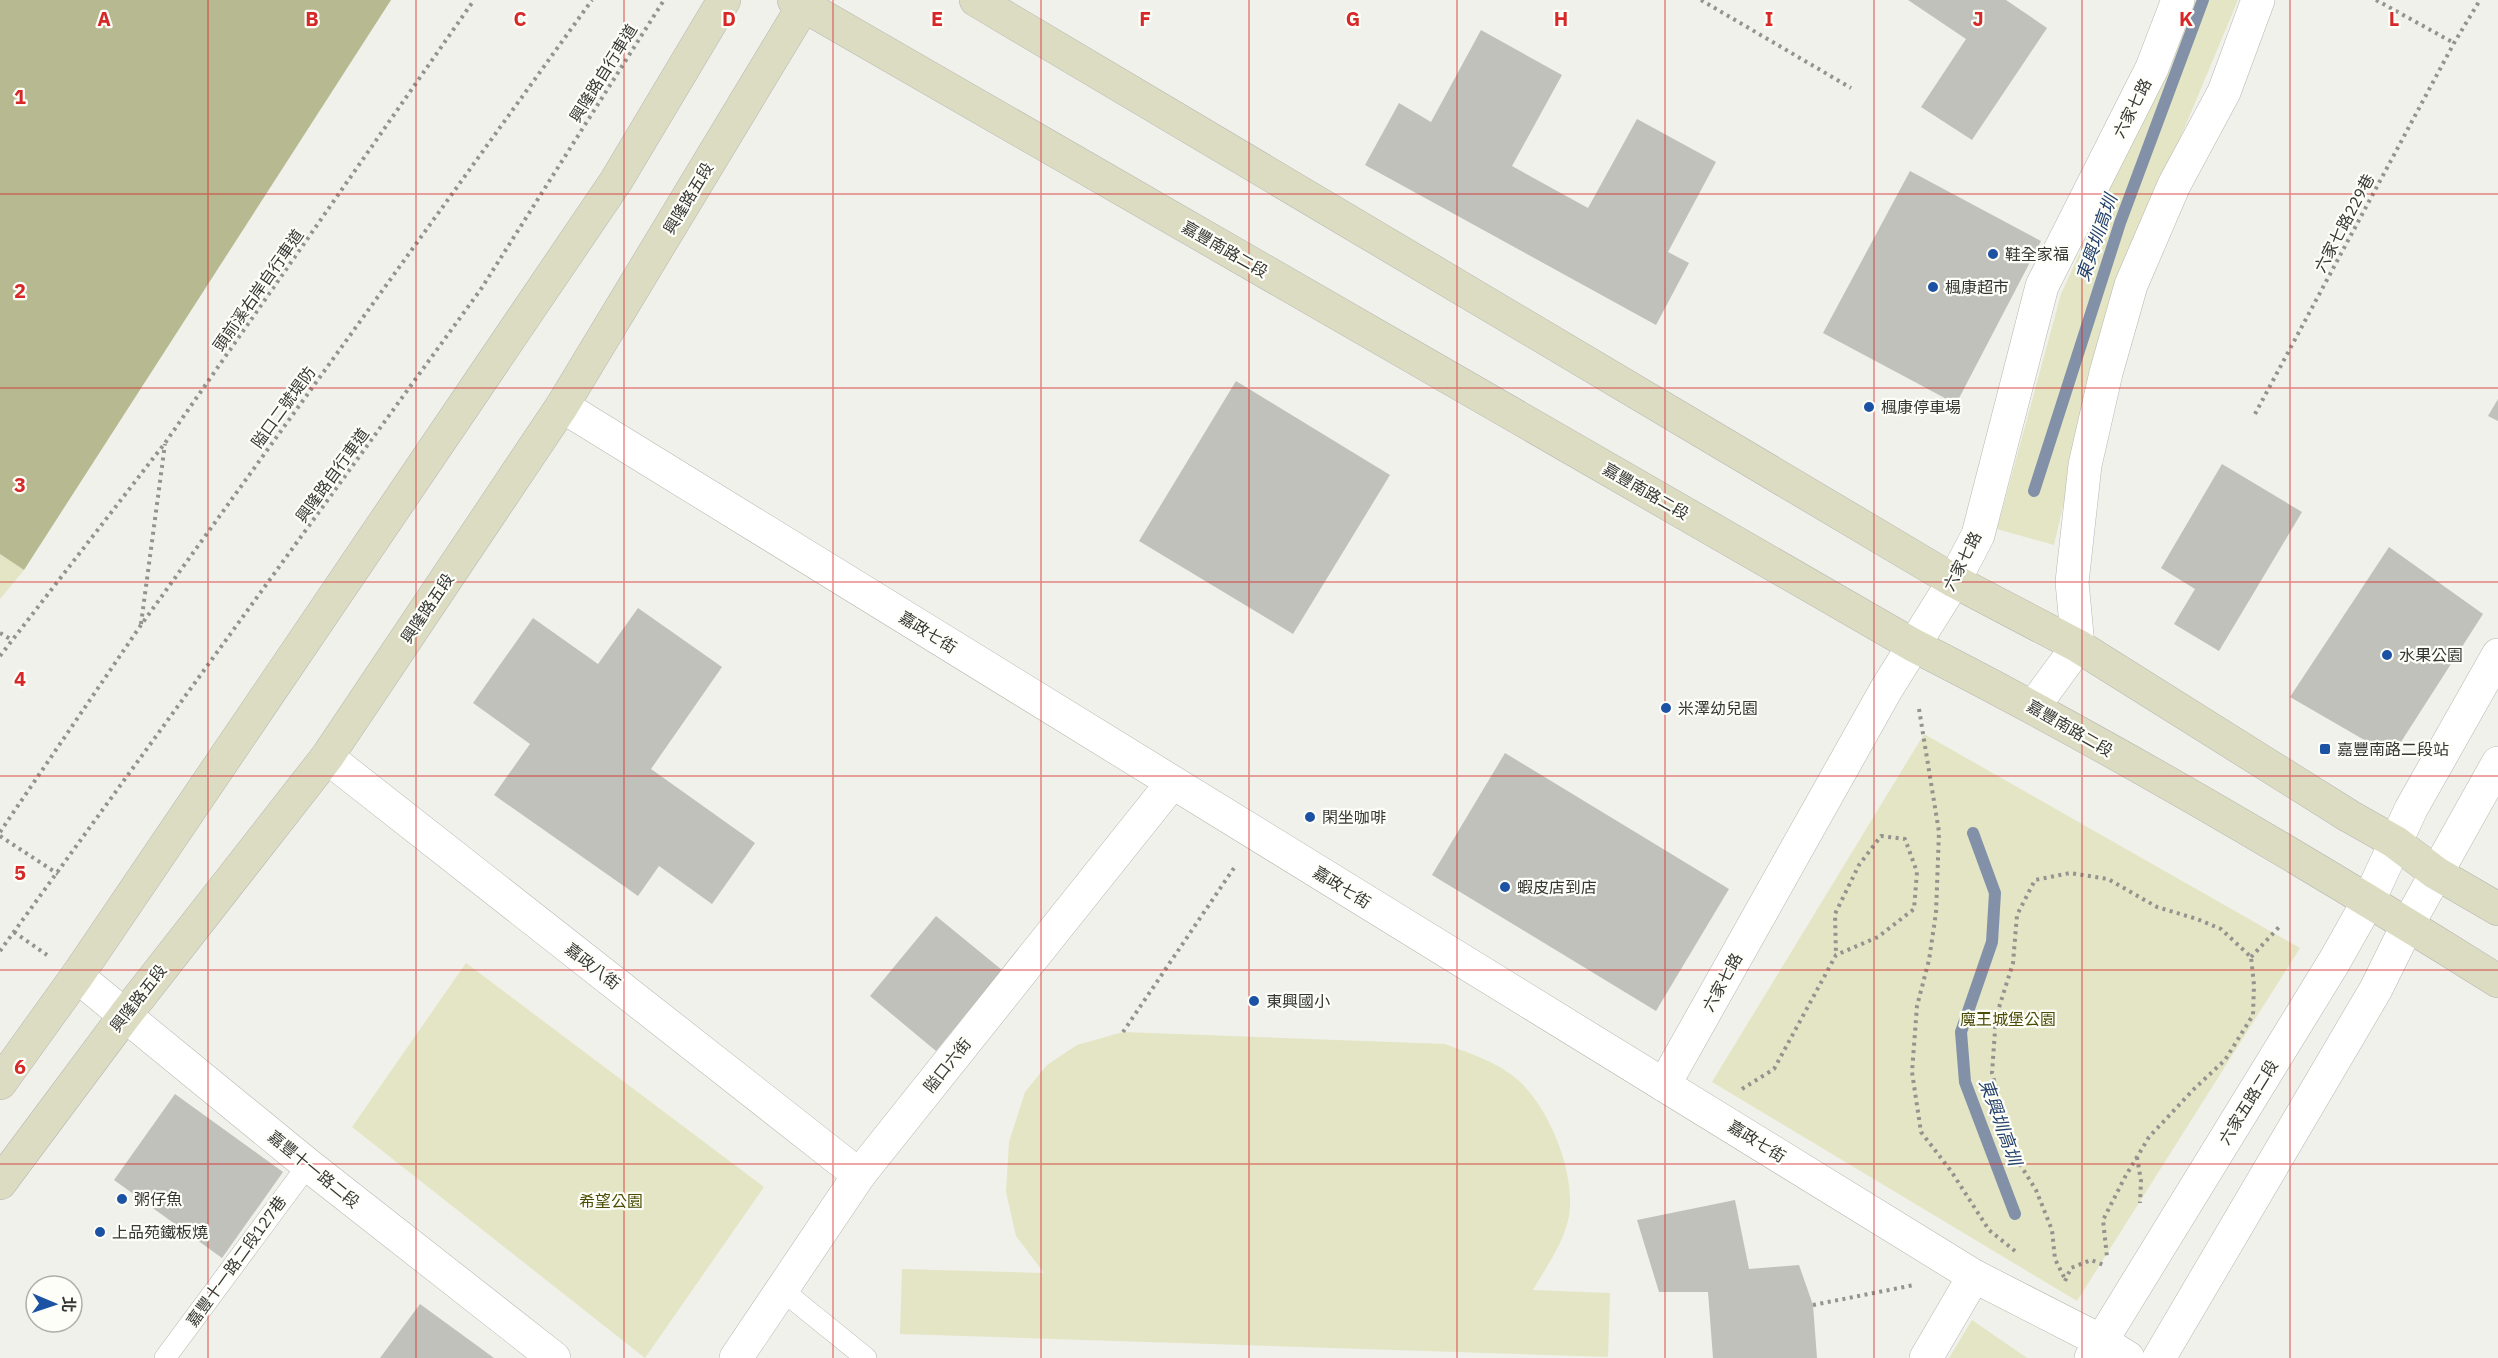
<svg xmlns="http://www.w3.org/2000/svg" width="2498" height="1358" viewBox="0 0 2498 1358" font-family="'IBM Plex Sans','Noto Sans TC',sans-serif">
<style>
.green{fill:#e3e5c4}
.forest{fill:#b7b991}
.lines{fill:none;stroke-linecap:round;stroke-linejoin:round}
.stream{stroke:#8291a8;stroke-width:12}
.building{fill:#c1c1bb}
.lane-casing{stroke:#b6b6b0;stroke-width:22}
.street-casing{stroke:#b6b6b0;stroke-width:34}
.secondary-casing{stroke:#b6b6b0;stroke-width:34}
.path{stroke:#93938f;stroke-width:4;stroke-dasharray:3 4.5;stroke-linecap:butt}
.lane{stroke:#fff;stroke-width:21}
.street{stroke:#fff;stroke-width:33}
.secondary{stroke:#dcdcc3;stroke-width:33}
.grid{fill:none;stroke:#d62828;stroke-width:1.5;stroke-opacity:0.55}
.poi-dot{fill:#1c52a4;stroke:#fefef8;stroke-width:2}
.labels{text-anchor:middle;stroke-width:4.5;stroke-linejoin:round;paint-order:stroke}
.street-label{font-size:16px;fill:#363634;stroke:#fefef8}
.poi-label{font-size:16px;fill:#363634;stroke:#fefef8;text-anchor:start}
.park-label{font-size:16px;fill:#4c4c07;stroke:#fefef8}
.water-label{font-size:18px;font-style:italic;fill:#25426e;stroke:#fefef8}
.grid-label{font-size:20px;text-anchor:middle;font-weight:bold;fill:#d62828;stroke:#fefef8;stroke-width:4.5;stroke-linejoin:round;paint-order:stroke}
</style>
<rect width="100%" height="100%" fill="#f1f1eb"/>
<!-- green -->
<g class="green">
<path d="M2192,0H2238L2108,311L2054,545L1997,529L2061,294L2181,31Z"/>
<path d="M0,554L24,570L0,599Z"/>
<path d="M1924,734L2300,948L2077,1301L1712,1082Z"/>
<path d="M466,963L764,1187L645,1358L352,1127Z"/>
<path d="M1123,1032L1445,1044C1471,1054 1498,1062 1519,1081C1550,1109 1576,1174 1569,1216C1564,1243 1546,1267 1533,1290L1610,1293L1608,1357L900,1334L902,1269L1044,1273L1016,1236L1006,1192L1009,1142L1025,1092L1047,1065L1077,1045Z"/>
<path d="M1972,1320L2027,1358H1949Z"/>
</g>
<!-- forest -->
<path class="forest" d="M0,0H391L24,570L0,554Z"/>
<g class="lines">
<!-- stream -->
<g class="stream">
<path d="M2034,491L2120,223L2203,0"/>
<path d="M1973,833L1995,893L1992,942L1961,1032L1965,1082L2015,1214"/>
</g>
</g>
<!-- building -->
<g class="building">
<path d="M1908,0H2006L2047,28L1972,140L1921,107L1966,39Z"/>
<path d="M1481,30L1562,75L1512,166L1588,208L1637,119L1716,162L1668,252L1689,263L1656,325L1365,165L1399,103L1431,122Z"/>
<path d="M1910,171L2041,241L1956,404L1823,333Z"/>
<path d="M1236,381L1390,475L1293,634L1139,541Z"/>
<path d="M2498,399V421L2488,416Z"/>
<path d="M2222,464L2302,512L2219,651L2174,624L2195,589L2161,568Z"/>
<path d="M2389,547L2483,614L2392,756L2290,697Z"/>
<path d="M638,608L722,667L651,769L755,843L712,904L659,866L638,896L494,795L530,744L473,703L533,618L598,664Z"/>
<path d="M1505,753L1729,889L1656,1011L1432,875Z"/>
<path d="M936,916L1002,970L936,1051L870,996Z"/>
<path d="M175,1094L283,1172L222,1258L114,1180Z"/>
<path d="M1735,1200L1749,1269L1799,1265L1813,1305L1817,1358H1713L1708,1292H1659L1637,1220Z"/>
<path d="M420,1304L494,1358H380Z"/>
</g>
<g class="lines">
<!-- lane casing -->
<g class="lane-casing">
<g id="lane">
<path d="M782,1290L866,1358"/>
<path d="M165,1358L308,1165"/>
</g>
</g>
<!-- street casing -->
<g class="street-casing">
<g id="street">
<path d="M562,406L1974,1276L2101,1341L2128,1358"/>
<path d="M2034,706L2078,646L2072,582L2085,465L2106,373L2131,285L2174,185L2224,92L2258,0"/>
<path d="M327,757L859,1175"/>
<path d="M77,976L308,1165L554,1358"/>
<path d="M1664,1085L1887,688L1954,581L1978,535L2042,286L2152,68L2178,0"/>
<path d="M736,1358L859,1175L1172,783"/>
<path d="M1926,1358L1974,1276"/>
<path d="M2091,1358L2334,962L2369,900L2411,809L2498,655"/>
<path d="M2159,1358L2376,989L2408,924L2498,763"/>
</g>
</g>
<!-- secondary casing -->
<g class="secondary-casing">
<g id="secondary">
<path d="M794,0L1913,645C2114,747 2308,862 2498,981"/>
<path d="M976,0L1954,581L2078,646L2349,816L2395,842L2436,873L2498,909"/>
<path d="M0,1083L77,976L616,181L724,0"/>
<path d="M0,1183L126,1014L327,757L562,406L807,0"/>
</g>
</g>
<!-- path -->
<g class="path">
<path d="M1701,0L1851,88"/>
<path d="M2376,0L2454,43"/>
<path d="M2255,414L2454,43L2480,0"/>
<path d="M141,624L165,444"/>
<path d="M0,633L12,640"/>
<path d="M0,656L165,443L474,0"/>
<path d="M1919,709L1939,832L1936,913L1929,960L1917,1006L1912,1072L1921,1132L1951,1171L1989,1230L2015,1251"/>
<path d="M0,832L141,625L592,0"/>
<path d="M0,836L58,874"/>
<path d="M14,932L47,955"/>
<path d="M0,951L481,289L664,0"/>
<path d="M2251,957L2279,927"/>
<path d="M1123,1032L1236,865"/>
<path d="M1742,1089L1774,1069L1836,955L1878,937L1914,909L1917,872L1905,839L1881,836L1859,865L1835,914L1836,955"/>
<path d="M2137,1157L2141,1181L2140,1203"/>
<path d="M2064,1277L2055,1259L2052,1230L2036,1190L2016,1158L1992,1073L1996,1017L2013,963L2017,915L2035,880L2070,873L2108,879L2157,907L2197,919L2221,929L2251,957L2254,985L2253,1015L2225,1060L2195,1088L2149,1137L2125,1177L2103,1220L2107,1257"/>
<path d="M2065,1281L2071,1268L2091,1260L2104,1265"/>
<path d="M1813,1305L1914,1285"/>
</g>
<!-- lane -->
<use href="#lane" class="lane"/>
<!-- street -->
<use href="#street" class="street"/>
<!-- secondary -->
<use href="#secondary" class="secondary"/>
</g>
<!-- grid -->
<path class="grid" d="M208,0V1358M416,0V1358M624,0V1358M833,0V1358M1041,0V1358M1249,0V1358M1457,0V1358M1665,0V1358M1874,0V1358M2082,0V1358M2290,0V1358M0,194H2498M0,388H2498M0,582H2498M0,776H2498M0,970H2498M0,1164H2498"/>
<!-- markers -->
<g class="poi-dot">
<circle cx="1993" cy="254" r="6"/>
<circle cx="1933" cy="287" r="6"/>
<circle cx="1869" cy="407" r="6"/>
<circle cx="2387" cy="655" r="6"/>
<circle cx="1666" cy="708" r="6"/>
<rect x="2319" y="743" width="12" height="12" rx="3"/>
<circle cx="1310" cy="817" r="6"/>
<circle cx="1505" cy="887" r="6"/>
<circle cx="1254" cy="1001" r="6"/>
<circle cx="122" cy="1199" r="6"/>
<circle cx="100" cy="1232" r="6"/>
</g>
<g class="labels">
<!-- street labels -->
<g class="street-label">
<text transform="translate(603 73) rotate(-58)" y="6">興隆路自行車道</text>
<text transform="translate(2132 108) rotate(-63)" y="6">六家七路</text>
<text transform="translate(688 198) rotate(-59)" y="6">興隆路五段</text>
<text transform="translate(2344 223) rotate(-62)" y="6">六家七路229巷</text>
<text transform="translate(1225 249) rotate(30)" y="6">嘉豐南路二段</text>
<text transform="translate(258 290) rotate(-55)" y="6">頭前溪右岸自行車道</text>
<text transform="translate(283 407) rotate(-54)" y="6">隘口二號堤防</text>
<text transform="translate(332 475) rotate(-54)" y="6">興隆路自行車道</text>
<text transform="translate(1646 491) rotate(30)" y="6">嘉豐南路二段</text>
<text transform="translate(1962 561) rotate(-63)" y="6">六家七路</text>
<text transform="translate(427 608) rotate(-56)" y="6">興隆路五段</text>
<text transform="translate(928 632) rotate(32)" y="6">嘉政七街</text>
<text transform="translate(2070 728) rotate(30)" y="6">嘉豐南路二段</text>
<text transform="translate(1342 887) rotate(32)" y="6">嘉政七街</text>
<text transform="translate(593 966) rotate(38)" y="6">嘉政八街</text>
<text transform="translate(1722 982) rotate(-61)" y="6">六家七路</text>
<text transform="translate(138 998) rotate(-52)" y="6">興隆路五段</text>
<text transform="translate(947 1065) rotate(-51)" y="6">隘口六街</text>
<text transform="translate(2248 1102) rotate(-58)" y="6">六家五路二段</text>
<text transform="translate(1757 1141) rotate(32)" y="6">嘉政七街</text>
<text transform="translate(314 1169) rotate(39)" y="6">嘉豐十一路二段</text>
<text transform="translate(236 1261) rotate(-54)" y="6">嘉豐十一路二段127巷</text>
</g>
<!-- poi labels -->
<g class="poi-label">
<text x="2005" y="260">鞋全家福</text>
<text x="1945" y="293">楓康超市</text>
<text x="1881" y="413">楓康停車場</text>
<text x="2399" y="661">水果公園</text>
<text x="1678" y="714">米澤幼兒園</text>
<text x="2337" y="755">嘉豐南路二段站</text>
<text x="1322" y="823">閑坐咖啡</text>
<text x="1517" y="893">蝦皮店到店</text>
<text x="1266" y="1007">東興國小</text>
<text x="134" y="1205">粥仔魚</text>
<text x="112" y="1238">上品苑鐵板燒</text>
</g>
<!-- park labels -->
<g class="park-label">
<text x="2008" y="1025">魔王城堡公園</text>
<text x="611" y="1207">希望公園</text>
</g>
<!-- water labels -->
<g class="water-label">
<text transform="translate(2097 238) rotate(-71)" y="6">東興圳高圳</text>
<text transform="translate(2000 1122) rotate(70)" y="6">東興圳高圳</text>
</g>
</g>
<g class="grid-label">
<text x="104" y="26">A</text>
<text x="312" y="26">B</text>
<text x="520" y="26">C</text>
<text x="729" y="26">D</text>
<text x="937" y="26">E</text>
<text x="1145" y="26">F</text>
<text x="1353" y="26">G</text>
<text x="1561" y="26">H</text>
<text x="1769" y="26">I</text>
<text x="1978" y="26">J</text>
<text x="2186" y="26">K</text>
<text x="2394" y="26">L</text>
<text x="20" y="104">1</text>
<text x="20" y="298">2</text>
<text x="20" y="492">3</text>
<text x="20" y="686">4</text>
<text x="20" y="880">5</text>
<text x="20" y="1074">6</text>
</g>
<!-- north arrow -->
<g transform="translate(54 1304) rotate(92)"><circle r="28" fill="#fefef8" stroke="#aeaeaa" stroke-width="1.5"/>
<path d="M0-4.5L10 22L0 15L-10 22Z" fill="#1c52a4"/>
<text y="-9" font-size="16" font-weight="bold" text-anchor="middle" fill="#363634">北</text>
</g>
</svg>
